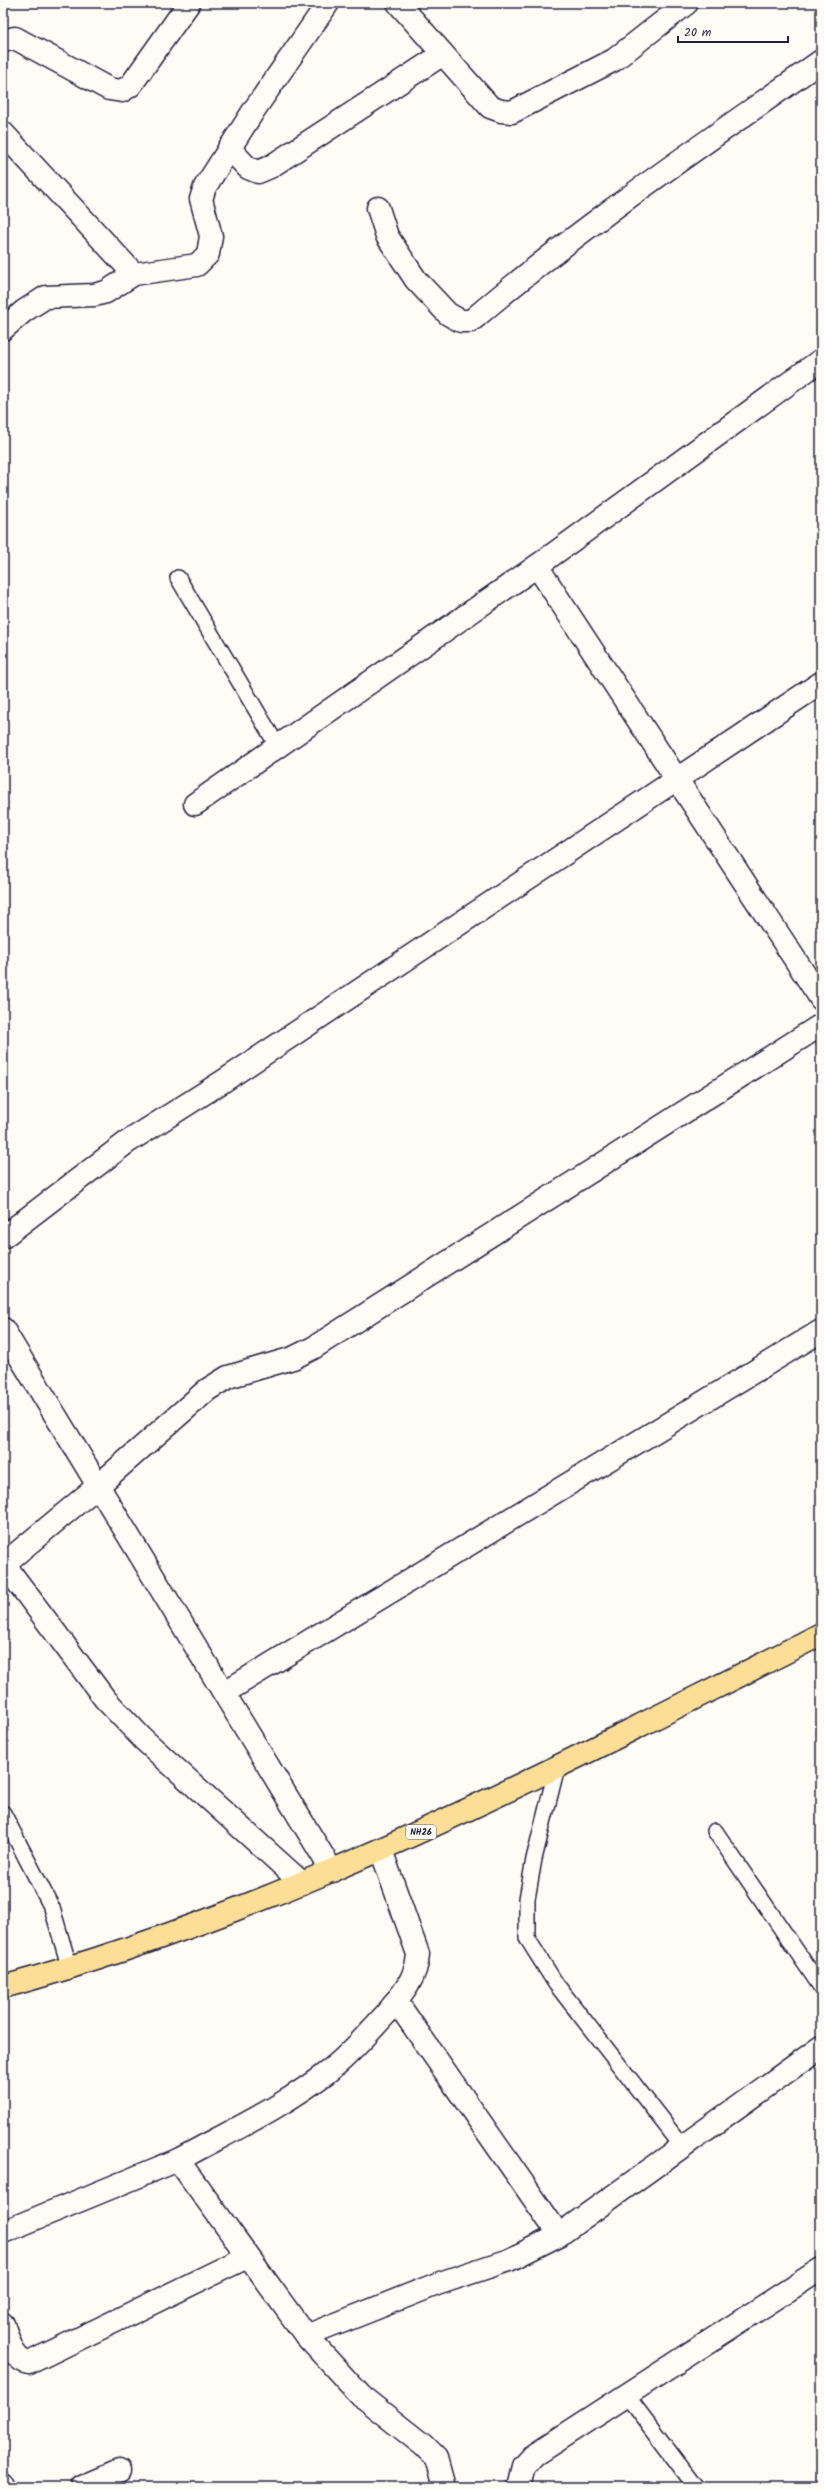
<svg xmlns="http://www.w3.org/2000/svg" width="824" height="2490" viewBox="0 0 824 2490" font-family="Kalam,sans-serif">
<style>
.lines{fill:none;stroke-linecap:round;stroke-linejoin:round}
.service-casing{stroke:#22223b;stroke-width:18}
.minor-casing{stroke:#22223b;stroke-width:25}
.trunk-casing{stroke:#22223b;stroke-width:25}
.service{stroke:#fdfcf7;stroke-width:15}
.minor{stroke:#fdfcf7;stroke-width:22}
.trunk{stroke:#fcde96;stroke-width:22}
.labels{text-anchor:middle;stroke-width:3;stroke-linejoin:round;paint-order:stroke}
.shield{fill:#fdfcf7;stroke:#646373;stroke-width:1}
.shield-label{font-size:9px;font-weight:bold;fill:#22223b}
</style>
<rect width="100%" height="100%" fill="#fdfcf7"/>
<filter id="ink" filterUnits="userSpaceOnUse"><feTurbulence type="fractalNoise" baseFrequency=".025" numOctaves="2"/><feDisplacementMap in="SourceGraphic" scale="8" xChannelSelector="R" yChannelSelector="G"/><feConvolveMatrix kernelMatrix="1 2 1 2 8 2 1 2 1" color-interpolation-filters="sRGB"/></filter>
<g filter="url(#ink)">
<g class="lines">
<!-- service casing -->
<g class="service-casing">
<g id="service">
<path d="M178,578L278,747"/>
<path d="M557,1767L534,1859L527,1899V1938L556,1984L682,2146"/>
<path d="M3,1813L52,1908L70,1969"/>
<path d="M715,1831L821,1987"/>
<path d="M627,2396L696,2487"/>
</g>
</g>
<!-- minor casing -->
<g class="minor-casing">
<g id="minor">
<path d="M398,3L443,54"/>
<path d="M3,41L15,38L109,89L122,91L131,85L189,3"/>
<path d="M3,133L134,274"/>
<path d="M229,148L248,168L258,172L270,167L443,54L490,107L501,111L512,112L614,60L687,3"/>
<path d="M378,208L387,236L416,280L448,314L461,321H471C581,226 703,145 821,61"/>
<path d="M3,329L24,311L46,297L94,295L106,292L134,274L197,265L208,254L211,236L201,199L205,187L254,110L328,3"/>
<path d="M537,566L821,999"/>
<path d="M195,804L537,566L821,360"/>
<path d="M3,1237L126,1143L222,1082L821,683"/>
<path d="M3,1329L332,1871"/>
<path d="M225,1692L821,1331"/>
<path d="M381,1850L418,1954C417,1978 401,1996 386,2014C368,2033 351,2054 330,2070C285,2106 229,2132 178,2160L306,2336L361,2396L423,2445L436,2458L444,2487"/>
<path d="M302,1883L143,1739L105,1699L4,1564L99,1485L207,1390L228,1377L293,1358L313,1348L821,1025"/>
<path d="M3,2232L178,2160"/>
<path d="M559,2235L821,2047"/>
<path d="M3,2324C9,2339 12,2360 29,2363L247,2257"/>
<path d="M306,2336L437,2284L509,2260L559,2235L396,2001"/>
<path d="M3,2484L4,2487"/>
<path d="M82,2487L119,2471"/>
<path d="M519,2487L524,2466L534,2455L821,2269"/>
</g>
</g>
<!-- trunk casing -->
<g class="trunk-casing">
<path id="trunk" d="M3,1987C224,1926 433,1830 637,1727C698,1696 760,1666 821,1634"/>
</g>
<!-- service -->
<use href="#service" class="service"/>
<!-- minor -->
<use href="#minor" class="minor"/>
<!-- trunk -->
<use href="#trunk" class="trunk"/>
</g>
</g>
<g class="labels">
<!-- shield labels -->
<rect class="shield" x="406" y="1825" width="30" height="14" rx="3"/>
<g class="shield-label">
<text x="421" y="1835">NH26</text>
</g>
</g>
<!-- margin -->
<rect width="824" height="2490" fill="none" stroke="#fdfcf7" stroke-width="16"/>
<rect x="8" y="8" width="808" height="2474" fill="none" stroke="#22223b" stroke-width="1.5" filter="url(#ink)"/>
<!-- scale -->
<path d="M678 36v6h110v-6" fill="none" stroke="#22223b" stroke-width="2"/>
<text x="684" y="36" font-size="12" fill="#22223b" stroke="#fdfcf7" stroke-width="3" paint-order="stroke">20 m</text>
</svg>
